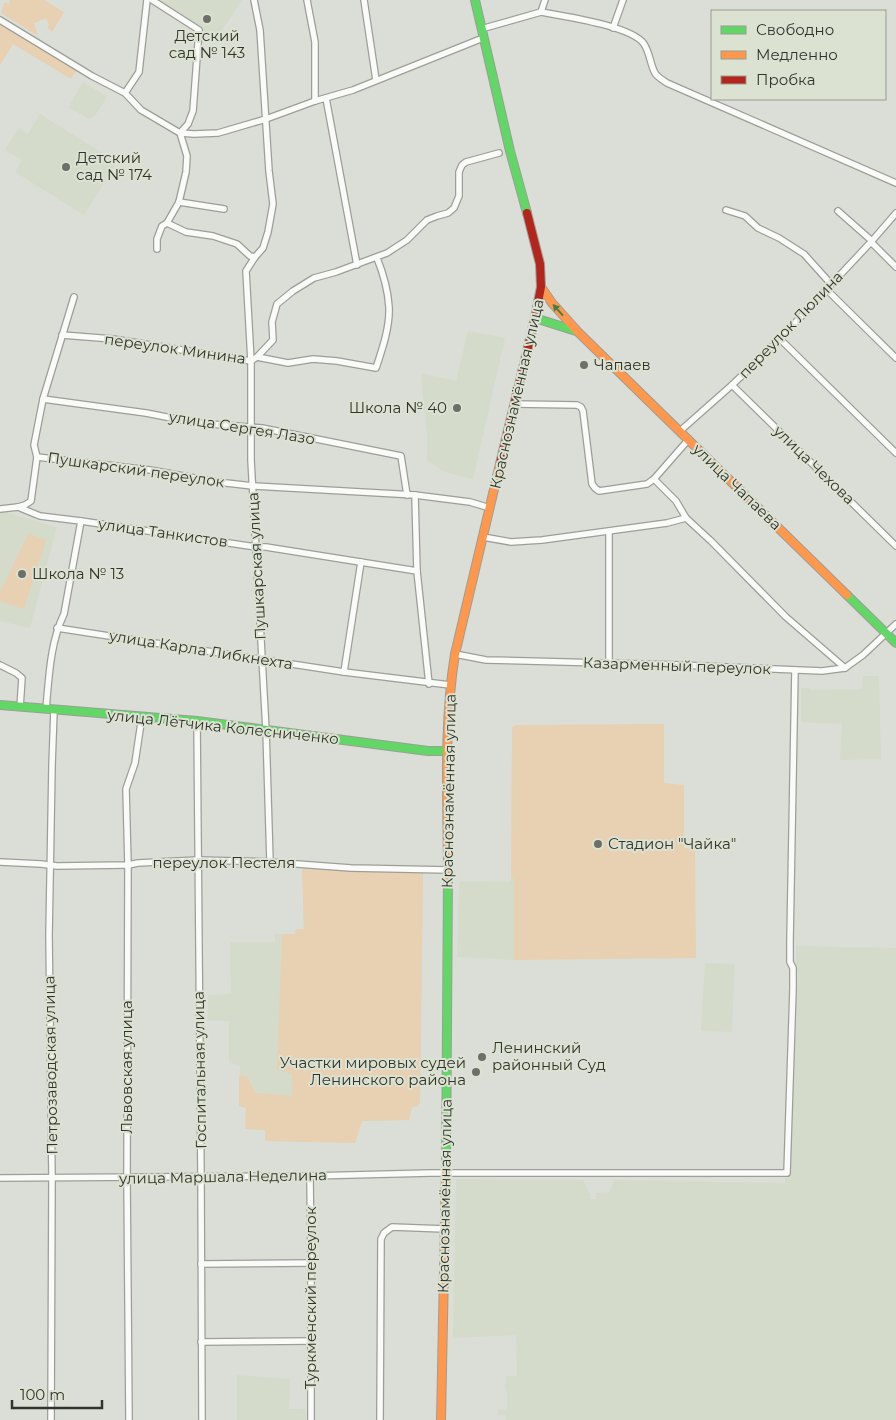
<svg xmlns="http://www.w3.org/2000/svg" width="896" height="1420" viewBox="0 0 896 1420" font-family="Montserrat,sans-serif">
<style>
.built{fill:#d4dbca}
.green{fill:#e8d0b3}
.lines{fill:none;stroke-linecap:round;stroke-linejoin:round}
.street-casing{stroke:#9c9e98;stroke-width:8}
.fast-casing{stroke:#9c9e98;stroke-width:10}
.slow-casing{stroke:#9c9e98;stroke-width:10}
.jam-casing{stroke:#9c9e98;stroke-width:10}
.street{stroke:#fafaf9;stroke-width:5.5}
.fast{stroke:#63d668;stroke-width:8}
.slow{stroke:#ff974d;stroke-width:8}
.jam{stroke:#b3261e;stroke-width:8}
.oneway{fill:#487d48}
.poi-dot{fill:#6c7068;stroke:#dce2d2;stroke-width:2}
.labels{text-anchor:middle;stroke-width:4;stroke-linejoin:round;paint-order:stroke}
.poi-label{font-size:15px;fill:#31342d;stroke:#dce2d2;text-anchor:start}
.street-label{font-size:15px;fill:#31342d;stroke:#dce2d2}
</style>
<rect width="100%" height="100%" fill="#dbded6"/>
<!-- built -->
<g class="built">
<path d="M154,0H242L216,39Z"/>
<path d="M83,82L107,97L95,116L89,119L68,107Z"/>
<path d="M40,114L117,162L84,215L15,172L22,160L5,150L19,128L28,134Z"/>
<path d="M468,331L505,338L473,479L452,474L443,471L427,460V435L421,373L456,381Z"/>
<path d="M0,511L57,527L30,628L0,621Z"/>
<path d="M863,676H879L881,759L840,760L842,724L801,722V688H808L811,690L862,689Z"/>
<path d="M302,869L423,872L420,1102L418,1106L412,1107L409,1120L362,1121L355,1143L265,1141V1130L245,1129L246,1108L239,1106L240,1066L229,1063V1021H208V995L231,994L230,942H275V934H295L296,929H304Z"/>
<path d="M511,878H514V960L457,957L459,885L461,881L511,882Z"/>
<path d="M796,946L896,948V1420H506V1415H498V1409L507,1410V1392L505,1388L506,1376H517L516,1335L453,1338L456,1179L583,1180L590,1194V1199H596V1193L609,1192L614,1180L785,1183V1178H790L791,1173L798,972L796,971Z"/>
<path d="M705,963L735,964L732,1032L701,1031Z"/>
<path d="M237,1375L290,1379L289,1409H305L306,1420H237Z"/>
</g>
<!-- green -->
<g class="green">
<path d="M10,0H44L64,12L52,32L47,27L49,25L46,18L34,23L38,36L1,13L5,2L9,4Z"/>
<path d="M0,23L77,70L71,79L13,44L0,65Z"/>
<path d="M28,534L46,540L24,609L0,601V592Z"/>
<path d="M664,724V783L684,785V848L695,849L696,958L514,960V878H511L512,728L515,725Z"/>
<path d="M302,869L423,872L420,1102L418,1106L412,1107L409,1120L362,1121L355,1143L265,1141V1130L245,1129L246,1108L239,1106V1075L246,1076L256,1093L292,1096V1074L277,1069L282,934H295L296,929H304Z"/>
</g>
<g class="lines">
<!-- street casing -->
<g class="street-casing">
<g id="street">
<path d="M152,0L199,30L193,111L188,124L180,133L187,156L186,172L179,202L167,223L162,226L157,239V249"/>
<path d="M254,0L260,30L269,171L273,204L268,232L263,248L255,257L246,271L251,361V460L266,730L270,862"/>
<path d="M307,0L315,42V101"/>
<path d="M364,0L376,80"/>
<path d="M545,0L541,12C563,16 632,26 644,44C650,53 650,64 655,73C657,77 663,80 667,83L896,183"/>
<path d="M0,20L92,76L125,93L141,110L180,133L194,134L218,133L266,119L315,101L353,90L483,38"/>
<path d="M613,28L623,0"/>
<path d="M481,29L541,12"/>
<path d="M125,93L139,72L147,0"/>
<path d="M326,98L357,265"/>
<path d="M179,202L224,209"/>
<path d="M726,210L745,216L758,228L779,238L804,254L831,284"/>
<path d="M838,211L872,241"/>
<path d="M167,223L186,232L213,236L237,244L250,256L255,257"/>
<path d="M871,242L896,267"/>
<path d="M826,289L896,358"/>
<path d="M62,335L113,339L251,361L257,357L288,363L313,359L337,361L376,368C382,350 390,327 389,307C388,290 383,273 377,258"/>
<path d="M780,339L896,453"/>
<path d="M257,357L273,340L272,322L277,304L293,291L314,278L336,272L387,253L407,240L427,220L437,216L448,213L454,208L459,196V172L462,165L466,162L499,153"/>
<path d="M732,385L896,546"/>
<path d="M43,399L146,413L197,423L262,428L401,456L407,495"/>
<path d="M515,404L577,405L581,407L583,411L592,484L595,488L599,491L647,484L654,479"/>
<path d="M680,431L732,385L780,339L871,242L896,213"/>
<path d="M37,457L150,470L217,482L253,486L415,495L470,502L490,508"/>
<path d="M415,495L417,571L429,684"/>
<path d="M18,507L25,505L31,501L37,457L34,445L43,399L74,297"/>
<path d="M0,509L18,507L40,516L81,521L256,547H266L417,571"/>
<path d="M686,518L711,541L786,617L845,668"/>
<path d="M483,537L511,542L542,540L667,523L686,518L676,501L654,479L689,439"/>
<path d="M57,628L344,672L450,685"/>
<path d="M455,654L486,660L679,665L822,671L845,668L863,655L896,624"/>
<path d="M609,663V532"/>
<path d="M0,665L16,673L22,678L20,707"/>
<path d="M344,672L361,562"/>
<path d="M46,709C49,677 50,643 64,614L81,521"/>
<path d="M197,721L201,1178L202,1420"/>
<path d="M0,862L41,864L57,866L128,865L138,863L198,860L270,862L351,868L448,870"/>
<path d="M310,1176L311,1263V1420"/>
<path d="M0,1178L310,1176L431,1173H787L793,989V968L790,962V940L795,670"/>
<path d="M201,1264L311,1263"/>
<path d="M201,1342L311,1341"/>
<path d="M51,1420L52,1178L49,935L52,766L54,710"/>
<path d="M129,1420L127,1178L128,865L126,789L135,763L142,716"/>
<path d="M380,1420L381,1239L384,1233L392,1227L445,1229"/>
</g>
</g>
<!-- fast casing -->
<g class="fast-casing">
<g id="fast">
<path d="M475,0L510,151L527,213"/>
<path d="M535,318L576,331"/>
<path d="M847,595L896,643"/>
<path d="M0,705L197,721L428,751H447"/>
<path d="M446,1170L448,877"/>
</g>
</g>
<!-- slow casing -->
<g class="slow-casing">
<g id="slow">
<path d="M541,287L552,303L578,332L847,595"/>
<path d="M448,877C448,803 443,728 455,654L500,464"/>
<path d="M441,1420L446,1170"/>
</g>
</g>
<!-- jam casing -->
<g class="jam-casing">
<path id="jam" d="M500,464L535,318L541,287L540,264L527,213"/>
</g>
<!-- street -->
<use href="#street" class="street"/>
<!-- fast -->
<use href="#fast" class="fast"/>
<!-- slow -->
<use href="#slow" class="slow"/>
<!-- jam -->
<use href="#jam" class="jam"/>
</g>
<!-- one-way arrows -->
<defs><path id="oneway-solid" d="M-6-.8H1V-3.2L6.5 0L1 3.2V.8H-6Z" transform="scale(1.25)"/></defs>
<use class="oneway" href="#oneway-solid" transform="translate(558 310) rotate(-132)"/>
<!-- markers -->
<g class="poi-dot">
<circle cx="207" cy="19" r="5"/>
<circle cx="66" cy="167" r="5"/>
<circle cx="584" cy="365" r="5"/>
<circle cx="457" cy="408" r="5"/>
<circle cx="22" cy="574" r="5"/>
<circle cx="598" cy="844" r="5"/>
<circle cx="482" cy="1057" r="5"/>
<circle cx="476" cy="1072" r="5"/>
</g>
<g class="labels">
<!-- poi labels -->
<g class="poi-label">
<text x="207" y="41" text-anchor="middle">Детский<tspan x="207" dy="17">сад № 143</tspan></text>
<text x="76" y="163">Детский<tspan x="76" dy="17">сад № 174</tspan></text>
<text x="594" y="370">Чапаев</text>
<text x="447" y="413" text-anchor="end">Школа № 40</text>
<text x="32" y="579">Школа № 13</text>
<text x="608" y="849">Стадион "Чайка"</text>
<text x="492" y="1053">Ленинский<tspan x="492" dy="17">районный Суд</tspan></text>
<text x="466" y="1068" text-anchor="end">Участки мировых судей<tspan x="466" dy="17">Ленинского района</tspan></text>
</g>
<!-- street labels -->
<g class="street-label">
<text transform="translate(791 325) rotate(-46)" y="5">переулок Люлина</text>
<text transform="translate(175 349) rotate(8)" y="5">переулок Минина</text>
<text transform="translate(517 394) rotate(-77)" y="5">Краснознамённая улица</text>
<text transform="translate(242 428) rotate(9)" y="5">улица Сергея Лазо</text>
<text transform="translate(814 465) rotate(44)" y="5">улица Чехова</text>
<text transform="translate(136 470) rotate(8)" y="5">Пушкарский переулок</text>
<text transform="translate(737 487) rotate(44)" y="5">улица Чапаева</text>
<text transform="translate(163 533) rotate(8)" y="5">улица Танкистов</text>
<text transform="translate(257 566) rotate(-93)" y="5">Пушкарская улица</text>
<text transform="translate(201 650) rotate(9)" y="5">улица Карла Либкнехта</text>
<text transform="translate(677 666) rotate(2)" y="5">Казарменный переулок</text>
<text transform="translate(223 727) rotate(6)" y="5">улица Лётчика Колесниченко</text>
<text transform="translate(449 791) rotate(-89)" y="5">Краснознамённая улица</text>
<text x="224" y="868">переулок Пестеля</text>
<text transform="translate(51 1065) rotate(-91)" y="5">Петрозаводская улица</text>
<text transform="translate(127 1067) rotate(-90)" y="5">Львовская улица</text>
<text transform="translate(200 1070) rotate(-91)" y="5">Госпитальная улица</text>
<text transform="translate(223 1177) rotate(-1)" y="5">улица Маршала Неделина</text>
<text transform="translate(445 1196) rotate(-89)" y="5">Краснознамённая улица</text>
<text transform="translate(311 1298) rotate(-90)" y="5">Туркменский переулок</text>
</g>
</g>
<!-- legend -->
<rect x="711" y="10" width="175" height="90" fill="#dce2d2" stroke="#989c90"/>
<rect x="721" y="26" width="25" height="8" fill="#63d668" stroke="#989c90"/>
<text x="756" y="35" font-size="15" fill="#31342d">Свободно</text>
<rect x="721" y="51" width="25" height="8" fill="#ff974d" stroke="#989c90"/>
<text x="756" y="60" font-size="15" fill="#31342d">Медленно</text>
<rect x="721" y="76" width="25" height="8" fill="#b3261e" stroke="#989c90"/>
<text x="756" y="85" font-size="15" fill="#31342d">Пробка</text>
<!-- scale -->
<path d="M12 1400v8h90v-8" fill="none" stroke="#31342d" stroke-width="2.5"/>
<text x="20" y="1400" font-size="15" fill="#31342d" stroke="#dce2d2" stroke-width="4" paint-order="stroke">100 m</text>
</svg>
